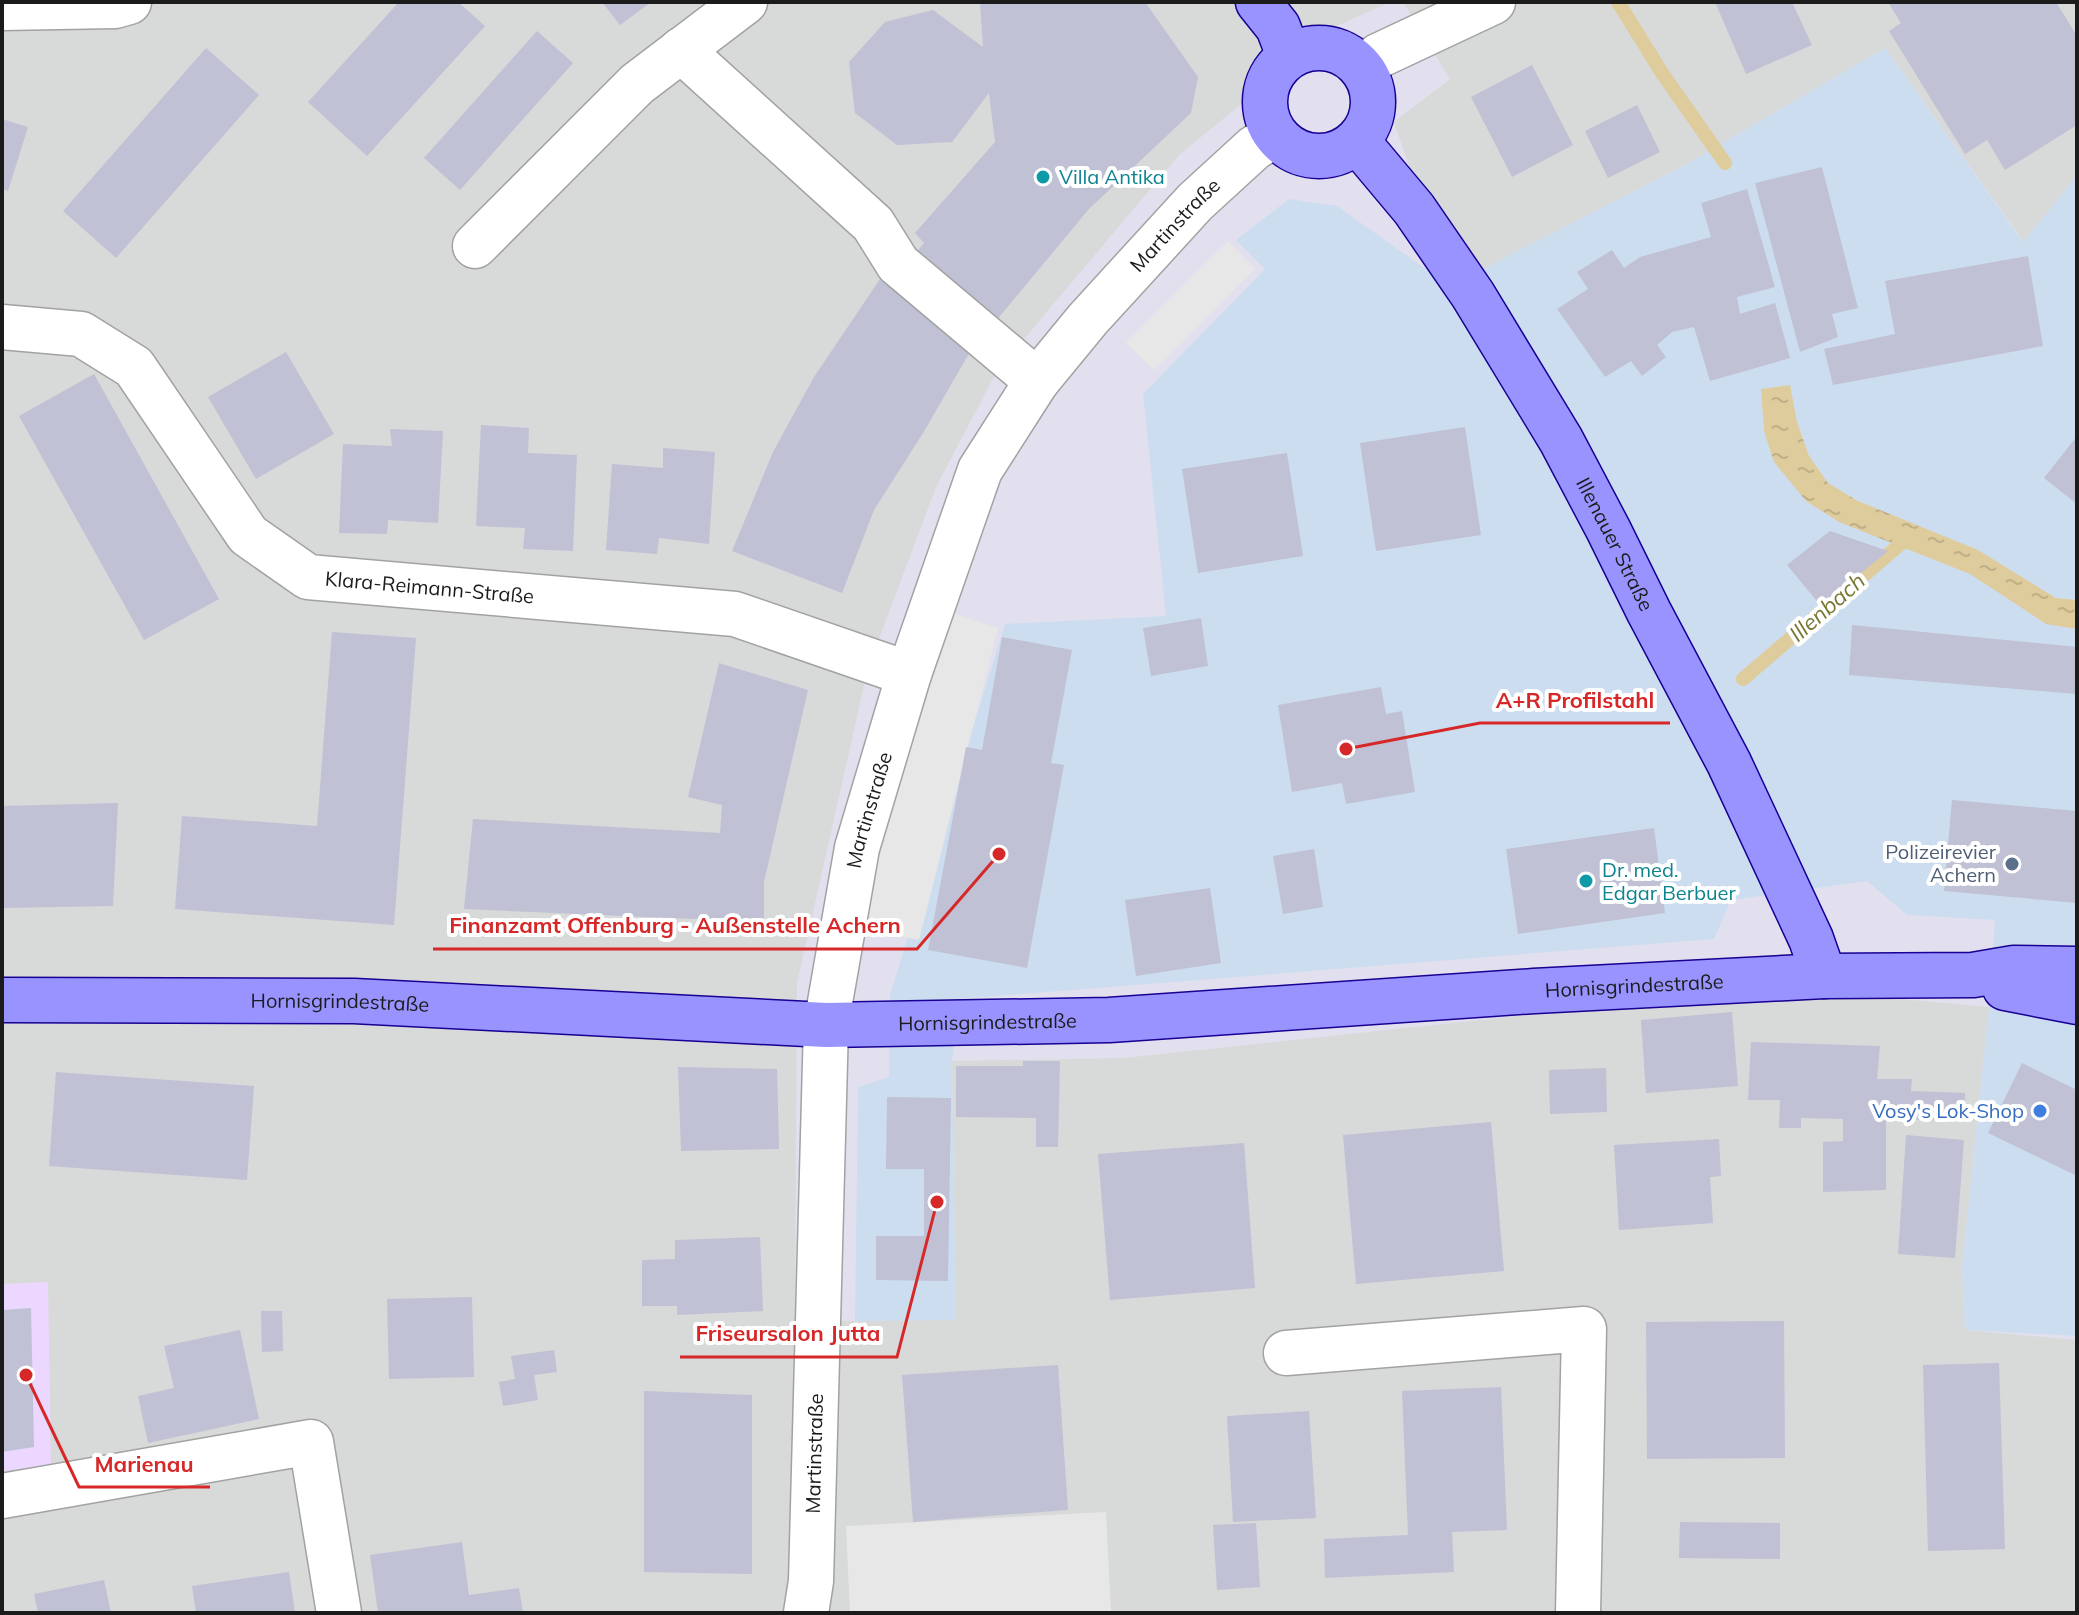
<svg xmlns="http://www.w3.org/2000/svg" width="2079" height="1615" viewBox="0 0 2079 1615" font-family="Mulish,sans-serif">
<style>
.residential{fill:#d8d9d9}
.commercial{fill:#cdddf0}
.education{fill:#ebd7ff}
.parking{fill:#e7e7e7}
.water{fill:url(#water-ripples)}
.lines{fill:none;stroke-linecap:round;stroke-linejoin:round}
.stream{stroke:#dfcc9c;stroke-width:14}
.building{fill:#c0c1d4}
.minor-casing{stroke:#a2a2a2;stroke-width:47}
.major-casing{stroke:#170092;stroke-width:47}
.minor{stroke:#fff;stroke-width:44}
.major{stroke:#9993ff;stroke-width:44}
.culture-dot{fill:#0f9aa8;stroke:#fff;stroke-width:3}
.service-dot{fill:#5c6f8a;stroke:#fff;stroke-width:3}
.shop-dot{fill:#3f7fe0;stroke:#fff;stroke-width:3}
.labels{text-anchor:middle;stroke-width:8;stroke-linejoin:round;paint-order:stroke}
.culture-label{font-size:20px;fill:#0d838f;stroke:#fff;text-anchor:start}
.street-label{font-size:20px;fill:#1b1b1b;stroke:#fff}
.service-label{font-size:20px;fill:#4e5e75;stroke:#fff;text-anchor:end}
.shop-label{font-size:20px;fill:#366cbe;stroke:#fff;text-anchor:end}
.water-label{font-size:22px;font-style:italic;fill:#787832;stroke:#fff}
.leader{fill:none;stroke:#d62828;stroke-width:3}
.callout-dot{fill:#d62828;stroke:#fff;stroke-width:3}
.callout-label{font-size:22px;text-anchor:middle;font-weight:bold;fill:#d62828;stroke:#fff;stroke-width:8;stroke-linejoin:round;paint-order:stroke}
</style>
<defs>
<pattern id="water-ripples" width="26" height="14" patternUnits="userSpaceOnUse" patternTransform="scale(2)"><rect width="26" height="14" fill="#dfcc9c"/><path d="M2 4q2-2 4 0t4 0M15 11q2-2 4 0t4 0" fill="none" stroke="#bfaf86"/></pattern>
</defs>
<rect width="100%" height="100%" fill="#e2e0ee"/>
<!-- residential -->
<g class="residential">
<path d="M2,2H1390L1339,25L1180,154L997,371L936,487L868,668L797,983L795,1319L855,1321L956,1319L952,1061L1124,1058L1780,988L1989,1007L1962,1268L1965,1330L2077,1340V1613H2Z"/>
<path d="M1403,2H2077V176L2024,242L1885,48L1685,165L1450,286L1394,122L1450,79Z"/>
</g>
<!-- commercial -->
<path class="commercial" d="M1885,48L2023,242L2077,176V1336L1965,1330L1962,1268L1989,1007L1995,920L1907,915L1867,881L1731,900L1714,939L959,999L952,1062L956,1320L855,1321L858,1087L889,1077L890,995L1005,624L1166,616L1143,394L1265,269L1236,240L1289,199L1337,206L1450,286L1685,165Z"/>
<!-- education -->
<path class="education" d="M48,1282L51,1465L2,1471V1284Z"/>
<!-- parking -->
<g class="parking">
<path d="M1228,241L1255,269L1154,370L1126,343Z"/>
<path d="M932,606L998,628L919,940L844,926Z"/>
<path d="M1106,1512L1111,1613H850L846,1526Z"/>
</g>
<!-- water -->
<path class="water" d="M1790,385L1797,422L1809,456L1828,483L1858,501L1978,550L2056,598L2077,600V629L2046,624L1970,574L1839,522L1806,501L1774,462L1764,431L1761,389Z"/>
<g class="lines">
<!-- stream -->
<g class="stream">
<path d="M1618,2L1662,73L1725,163"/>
<path d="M1743,679L1911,535"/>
</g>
</g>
<!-- building -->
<g class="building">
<path d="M399,2H458L485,26L367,156L308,102Z"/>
<path d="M602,2H651L620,25Z"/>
<path d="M980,2H1145L1198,77L1191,113L1089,209L995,322L915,254L924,243L915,233L995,142L989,93L952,142L897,145L855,113L849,62L885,22L933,10L983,47Z"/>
<path d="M1715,2H1792L1812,45L1746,74Z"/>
<path d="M1888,2H2056L2077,36V125L2005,170L1987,140L1965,154L1889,31L1901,23Z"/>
<path d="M537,31L573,63L460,190L424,158Z"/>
<path d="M206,48L259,95L116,258L63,211Z"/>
<path d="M1532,65L1573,145L1512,177L1471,97Z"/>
<path d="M1637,105L1660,152L1608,178L1585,131Z"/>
<path d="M2,119L28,127L8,191L2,189Z"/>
<path d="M1822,167L1858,308L1832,314L1838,337L1800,352L1755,183Z"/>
<path d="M1747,189L1775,287L1737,297L1740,314L1775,303L1790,358L1710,381L1694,327L1672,332L1657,345L1666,357L1642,376L1631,361L1605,377L1557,309L1588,289L1577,272L1612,250L1624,268L1640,257L1711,237L1701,203Z"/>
<path d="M2028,256L2043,346L1833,385L1824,349L1895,334L1885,281Z"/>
<path d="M882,276L974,345L923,433L874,510L842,593L732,551L773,452L814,377Z"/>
<path d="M286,352L334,434L256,479L208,397Z"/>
<path d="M94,374L219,599L144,640L19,416Z"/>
<path d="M481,425L529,428L528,453L577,455L573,551L523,549L525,528L476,526Z"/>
<path d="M1465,427L1481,535L1376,551L1360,443Z"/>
<path d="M390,429L443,431L438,523L388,520L387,534L339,533L343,444L392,446Z"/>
<path d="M2077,436V504L2044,478Z"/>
<path d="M663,448L715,452L709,544L659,538L657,554L606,550L612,464L663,468Z"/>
<path d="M1287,453L1303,556L1198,573L1182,469Z"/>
<path d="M1830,531L1888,551L1821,606L1787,565Z"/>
<path d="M1201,618L1208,666L1151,676L1143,628Z"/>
<path d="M1852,625L2077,647V694L1849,675Z"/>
<path d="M332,632L416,638L394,925L175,909L182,816L317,826Z"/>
<path d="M1002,637L1072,650L1051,763L1064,765L1027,968L928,950L966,747L982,750Z"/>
<path d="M719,663L808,690L764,882V922L464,909L473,819L720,833L722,805L688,797Z"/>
<path d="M1381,687L1386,714L1402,711L1415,792L1346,804L1342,783L1292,792L1278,705Z"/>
<path d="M1952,800L2077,811V903L1944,891Z"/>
<path d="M118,803L113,906L2,908V806Z"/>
<path d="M1654,828L1665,913L1518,934L1506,849Z"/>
<path d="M1314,849L1323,907L1283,914L1273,856Z"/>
<path d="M1210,888L1221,963L1136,976L1125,900Z"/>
<path d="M1732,1012L1738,1086L1646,1093L1641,1020Z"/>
<path d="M1751,1042L1880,1046L1877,1079H1912L1911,1091L1965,1093L1964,1121L1886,1119V1190L1823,1192V1142L1843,1141V1119L1801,1118V1128H1779L1780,1100H1748Z"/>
<path d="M1023,1061H1060L1058,1147H1036V1118L956,1117V1066H1023Z"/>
<path d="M2022,1063L2077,1090V1176L1988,1133Z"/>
<path d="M678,1067L777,1069L779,1149L681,1151Z"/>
<path d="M1606,1068L1607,1112L1550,1114L1549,1070Z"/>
<path d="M56,1072L254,1086L247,1180L49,1166Z"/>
<path d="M887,1097L951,1098L948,1281L876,1280V1236H924V1169H886Z"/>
<path d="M1491,1122L1504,1271L1356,1284L1343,1135Z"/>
<path d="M1906,1135L1964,1140L1955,1258L1898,1254Z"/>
<path d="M1719,1139L1721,1176L1710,1177L1713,1223L1619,1230L1614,1145Z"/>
<path d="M1244,1143L1255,1288L1110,1300L1098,1154Z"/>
<path d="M760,1237L763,1311L677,1315V1306H642V1260L675,1259V1240Z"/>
<path d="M472,1297L474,1377L389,1379L387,1299Z"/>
<path d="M31,1308L34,1447L2,1452V1310Z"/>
<path d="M261,1311H282L283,1351L262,1352Z"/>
<path d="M1784,1321L1785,1458L1647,1459L1646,1322Z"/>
<path d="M240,1330L259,1419L148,1443L138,1396L174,1388L164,1346Z"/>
<path d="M554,1350L557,1372L534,1375L538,1400L503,1406L499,1382L515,1379L511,1356Z"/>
<path d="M1999,1363L2005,1549L1928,1551L1923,1365Z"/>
<path d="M1058,1365L1068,1510L913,1522L902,1375Z"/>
<path d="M1501,1387L1507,1530L1452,1532L1454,1572L1325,1578L1324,1539L1408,1535L1402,1391Z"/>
<path d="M644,1391L752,1395V1574L644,1572Z"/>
<path d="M1309,1411L1316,1518L1233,1522L1227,1416Z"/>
<path d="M1680,1522L1780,1523V1559L1679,1558Z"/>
<path d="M1256,1523L1260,1587L1217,1590L1213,1525Z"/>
<path d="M462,1542L469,1595L519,1588L523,1613H378L370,1555Z"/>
<path d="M289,1572L295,1613H196L192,1586Z"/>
<path d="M104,1580L111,1613H38L34,1594Z"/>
</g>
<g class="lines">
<!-- minor casing -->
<g class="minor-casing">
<g id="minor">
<path d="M2,8L115,6L129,2"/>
<path d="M681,50L873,224L898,264L1037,381"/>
<path d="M1362,68L1378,56L1493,2"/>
<path d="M475,246L637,84L745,2"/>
<path id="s1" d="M2,327L81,334L134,367L248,535L308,577L735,614L909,674"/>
<path d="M1286,1353L1584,1329L1578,1613"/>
<path d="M2,1496L311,1442L339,1613"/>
<path id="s2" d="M806,1613L811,1581L826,1025L857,848L909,674L980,470L1037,381L1088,319L1195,202L1254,148L1275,135"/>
</g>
</g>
<!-- major casing -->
<g class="major-casing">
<g id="major">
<path d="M1258,2L1278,27L1289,56"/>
<circle cx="1319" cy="102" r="54"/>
<path id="s3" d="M1357,141L1414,209L1473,295L1561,440L1608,529L1649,612L1729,763L1811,939L1824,976"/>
<path d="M2005,988L2077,1002"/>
<path id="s4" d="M2,1000L354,1001L826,1025L1109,1020L1534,991L1824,976L1973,975L2014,968L2077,969"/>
</g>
</g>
<!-- minor -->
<use href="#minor" class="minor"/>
<!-- major -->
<use href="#major" class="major"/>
</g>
<!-- markers -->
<g class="culture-dot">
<circle cx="1043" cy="177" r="8"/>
<circle cx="1586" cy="881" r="8"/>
</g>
<circle class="service-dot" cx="2012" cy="864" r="8"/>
<circle class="shop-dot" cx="2040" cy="1111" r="8"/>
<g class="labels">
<!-- culture labels -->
<g class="culture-label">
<text x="1059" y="184">Villa Antika</text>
<text x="1602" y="877">Dr. med.<tspan x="1602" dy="23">Edgar Berbuer</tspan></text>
</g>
<!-- street labels -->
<g class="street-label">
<text dy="7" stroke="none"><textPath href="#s2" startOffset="1480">Martinstraße</textPath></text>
<text dy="7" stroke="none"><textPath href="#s3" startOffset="480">Illenauer Straße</textPath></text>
<text dy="7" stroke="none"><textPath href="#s1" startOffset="540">Klara-Reimann-Straße</textPath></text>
<text dy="7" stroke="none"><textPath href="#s2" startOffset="808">Martinstraße</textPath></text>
<text dy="7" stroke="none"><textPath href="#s4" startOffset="1634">Hornisgrindestraße</textPath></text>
<text dy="7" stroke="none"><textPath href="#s4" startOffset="338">Hornisgrindestraße</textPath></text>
<text dy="7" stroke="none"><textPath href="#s4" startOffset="986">Hornisgrindestraße</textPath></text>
<text dy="7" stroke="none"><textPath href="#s2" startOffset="160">Martinstraße</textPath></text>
</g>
<!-- service labels -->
<g class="service-label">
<text x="1996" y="859">Polizeirevier<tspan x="1996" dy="23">Achern</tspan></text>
</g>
<!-- shop labels -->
<g class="shop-label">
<text x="2024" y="1118">Vosy's Lok-Shop</text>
</g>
<!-- water labels -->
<g class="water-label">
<text transform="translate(1827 607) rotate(-41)" y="8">Illenbach</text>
</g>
</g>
<!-- callouts -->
<path class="leader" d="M1346 749L1480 723H1670M999 854L917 949H433M937 1202L897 1357H680M26 1375L79 1487H210"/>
<g class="callout-dot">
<circle cx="1346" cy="749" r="8"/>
<circle cx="999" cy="854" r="8"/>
<circle cx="937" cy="1202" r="8"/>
<circle cx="26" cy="1375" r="8"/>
</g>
<g class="callout-label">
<text x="1575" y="708">A+R Profilstahl</text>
<text x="675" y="933">Finanzamt Offenburg - Außenstelle Achern</text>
<text x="788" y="1341">Friseursalon Jutta</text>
<text x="144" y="1472">Marienau</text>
</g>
<!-- border -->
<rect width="2079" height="1615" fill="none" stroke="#1b1b1b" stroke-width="8"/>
</svg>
